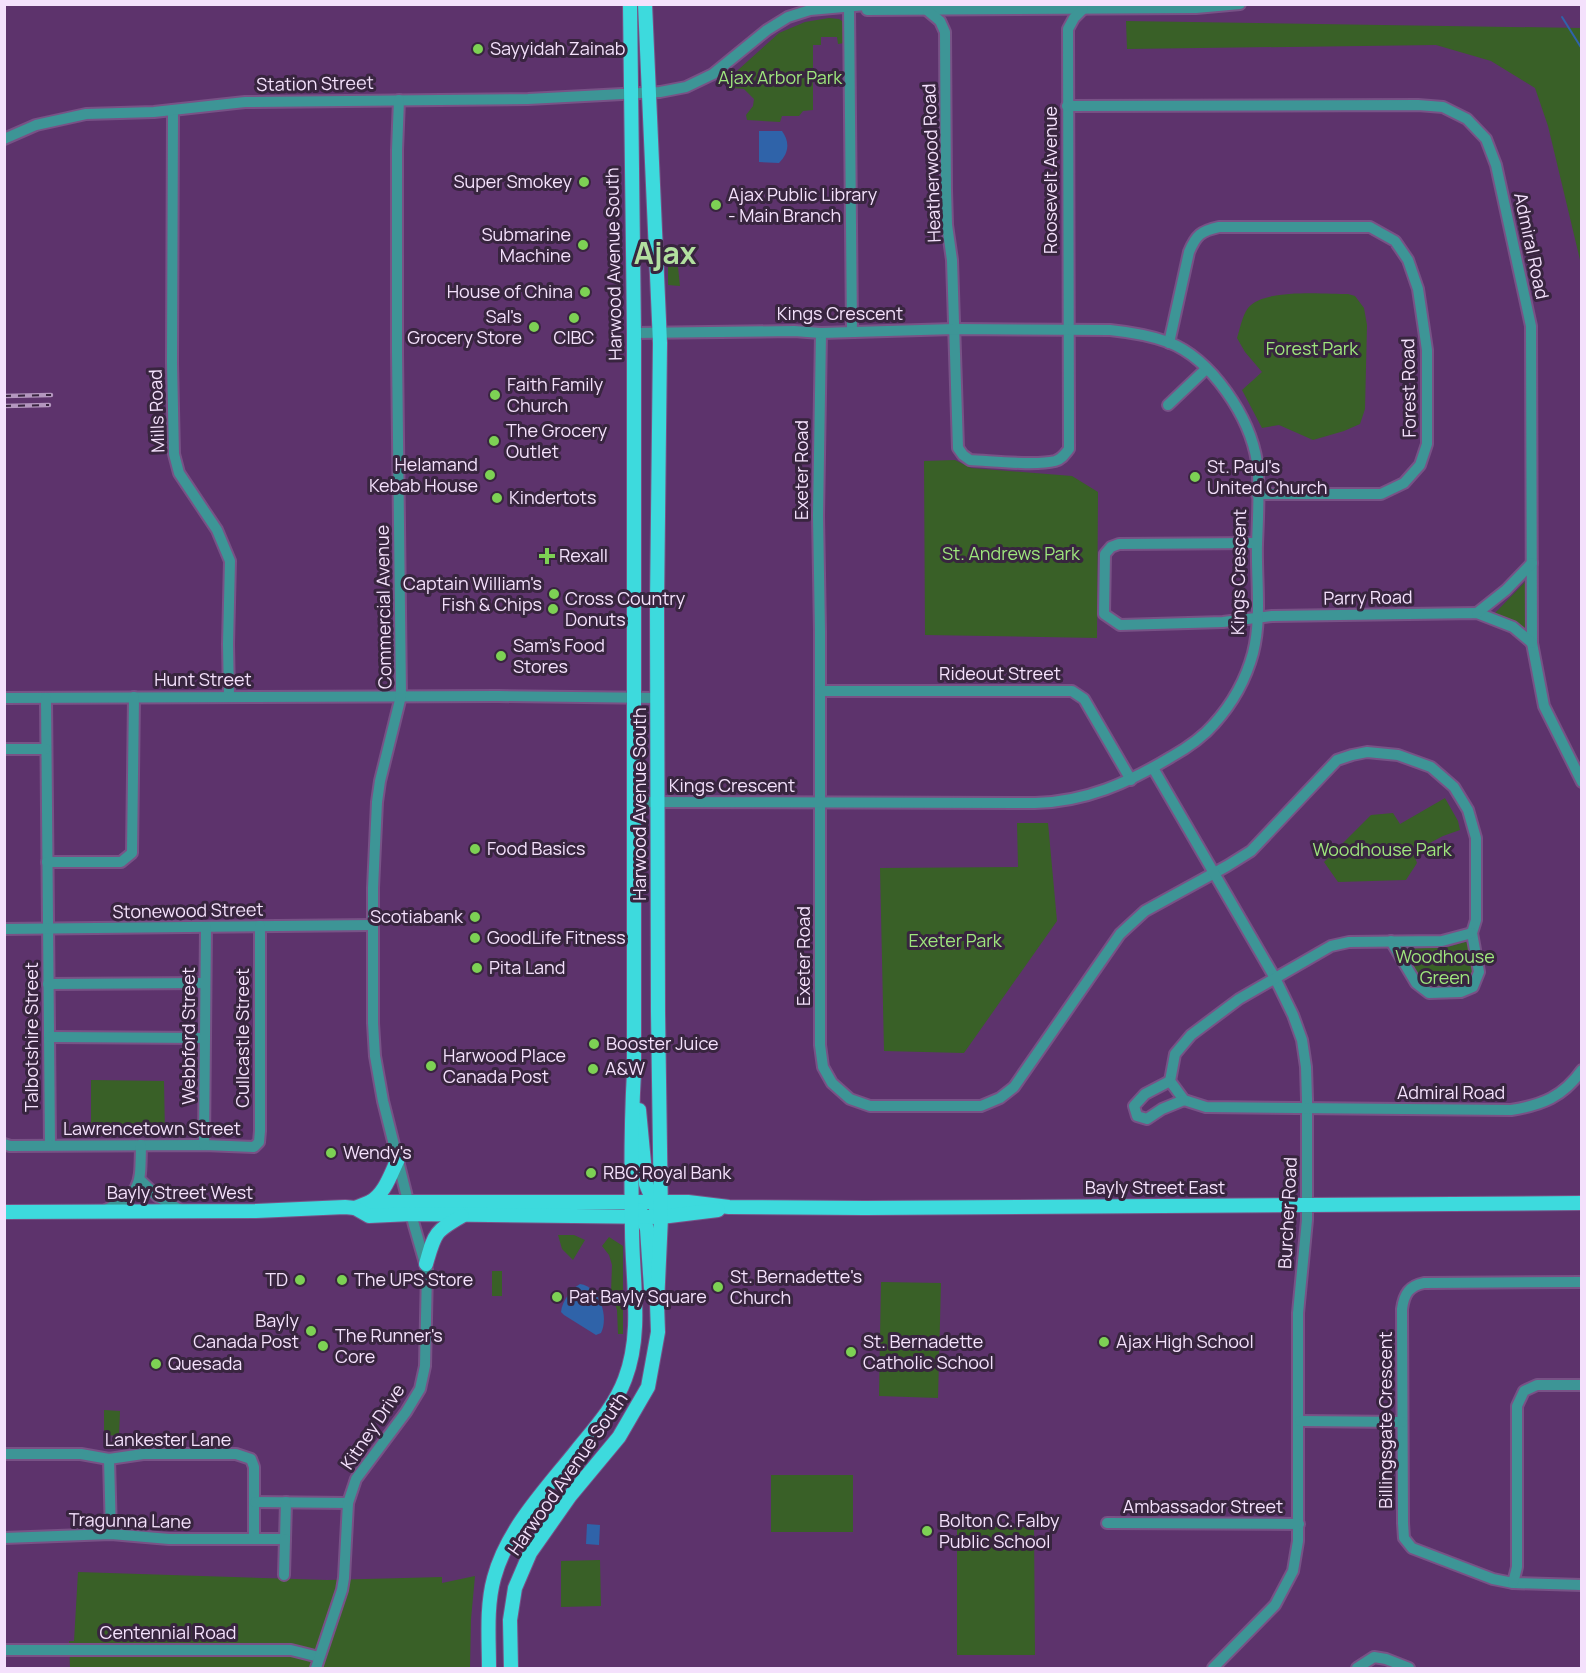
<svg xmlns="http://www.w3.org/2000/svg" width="1586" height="1673" viewBox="0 0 1586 1673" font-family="Manrope,sans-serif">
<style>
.green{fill:#396027}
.water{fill:#2f63a9}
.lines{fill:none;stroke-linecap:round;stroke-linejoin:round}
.stream{stroke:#2f63a9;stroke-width:2}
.minor-casing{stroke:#785286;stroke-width:14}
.major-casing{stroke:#785286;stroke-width:16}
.minor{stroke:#3d9596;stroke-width:10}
.major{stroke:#3ddadd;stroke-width:14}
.rail-casing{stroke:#b396be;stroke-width:4.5}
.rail{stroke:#38253f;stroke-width:2;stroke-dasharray:7;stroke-linecap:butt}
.poi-dot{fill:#7dd154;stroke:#38253f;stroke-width:2}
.labels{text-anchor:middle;stroke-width:6;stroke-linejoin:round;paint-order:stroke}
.poi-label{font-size:18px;fill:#f4e1fc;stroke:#38253f;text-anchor:start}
.park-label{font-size:18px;fill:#9ee67d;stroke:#38253f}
.street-label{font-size:18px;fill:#f4e1fc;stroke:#38253f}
.town-label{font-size:30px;font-weight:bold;fill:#b2e09f;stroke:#38253f}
</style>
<rect width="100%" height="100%" fill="#5d336c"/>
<!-- green -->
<g class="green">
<path d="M829,18L839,19L845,23L844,43L838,44L837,37H821V45H813V110L803,111L799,116H782L780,122L747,120L746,115L753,106L754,99L744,89L733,88L727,85L728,79L779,33L805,22Z"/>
<path d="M1126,21L1581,28V264L1548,126L1535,88L1491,61L1436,45L1127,49Z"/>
<path d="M668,246L680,255L678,267L680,286L668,285Z"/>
<path d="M1348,294L1355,296L1364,308L1367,325L1365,409L1360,424L1344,431L1313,440L1279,425L1262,428L1242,390L1262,372L1245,352L1237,338C1240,329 1242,316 1248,308C1264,288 1324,294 1348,294Z"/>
<path d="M955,460L971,468L1072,476L1098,492L1097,638L925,635L924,461Z"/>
<path d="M1527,580V629L1525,630L1517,623L1495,613Z"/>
<path d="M1445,798L1458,821L1460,830L1443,836L1413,852L1417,863L1406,880L1338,882L1324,862L1371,815L1393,813L1400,824Z"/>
<path d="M1017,823H1048L1057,921L964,1053L884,1051L880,868L1018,867Z"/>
<path d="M1465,942L1471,944C1472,954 1477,968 1473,978C1469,991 1431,992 1422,984C1414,975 1408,962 1401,951L1403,949L1448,947Z"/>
<path d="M91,1080L164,1081L165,1136H91Z"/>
<path d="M558,1235H574L585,1240L573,1260L562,1249Z"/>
<path d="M609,1237L623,1246V1334H618L617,1310L611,1292L612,1265L609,1255L602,1246Z"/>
<rect x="492" y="1271" width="10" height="25"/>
<path d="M881,1282L941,1283L938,1398L879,1396Z"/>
<path d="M104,1410L120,1411L119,1436L104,1435Z"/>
<rect x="771" y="1475" width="82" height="57"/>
<path d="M957,1527H1034L1035,1655H957Z"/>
<path d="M600,1560L601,1606L561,1607V1561Z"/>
<path d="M78,1572L327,1580L442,1577V1583L475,1576L471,1619L470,1668H70L69,1641H74Z"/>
</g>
<!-- water -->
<g class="water">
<path d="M759,131H782C790,142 789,153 779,163L759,162Z"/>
<path d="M580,1284C600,1287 609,1317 601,1333L596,1335L564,1315L561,1312C562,1301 571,1289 580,1284Z"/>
<path d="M587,1524L600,1525L599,1545L586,1544Z"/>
</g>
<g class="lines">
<!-- stream -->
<path class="stream" d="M1562,17L1582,49"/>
<!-- minor casing -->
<g class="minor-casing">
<g id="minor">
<path d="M849,8L852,331"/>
<path d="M867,10L1196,8L1240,4"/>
<path d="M928,11L940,21L945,32L946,190L947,225L952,260L958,448L963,455L970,460C993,461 1035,466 1055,461C1062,459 1065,454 1069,449L1068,29L1074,18L1083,9"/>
<path d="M1067,106L1418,105L1443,107L1467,119L1486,139L1496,165L1531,326L1532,643L1544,706L1582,782"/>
<path d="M173,110L172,363L174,454L179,473L217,530L230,561L228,644L229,697"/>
<path d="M4,139L36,125L86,114L154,112L245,102L528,99L660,92L686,87L713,74L767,30L788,17L810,10L877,4"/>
<path d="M821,333L818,516L820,631V1045L823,1067L832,1083L850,1099L870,1106H981L1000,1098L1014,1087L1120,934L1145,911L1227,866L1251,851L1337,760L1352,755L1367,752L1398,755L1431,767L1454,787L1468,810L1476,838V920L1472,933L1479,972L1473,987L1461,992L1429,993L1416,983L1391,941"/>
<path d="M1169,343L1189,252C1196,235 1201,231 1219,227H1370L1395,241L1408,260L1418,289L1427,350V444L1420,465L1404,483L1381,494H1257"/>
<path d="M1168,405L1206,369"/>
<path d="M1257,543L1119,544L1111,547L1105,554L1104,614L1120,625L1223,622L1272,616L1477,613L1513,627L1532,643"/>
<path d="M1477,613L1506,590L1532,563"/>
<path d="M820,691H1072L1084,699L1131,780"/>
<path d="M4,698L498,696L658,698"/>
<path d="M46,698L50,1145"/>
<path d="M4,749H46"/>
<path d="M1153,768L1275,978L1293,1015L1302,1040L1306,1067L1307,1099V1220L1298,1313V1541L1293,1571L1275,1605L1213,1668"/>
<path d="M634,802L1035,803C1085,802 1128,783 1171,757C1187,748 1202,738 1214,724C1232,704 1246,679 1253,653C1262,617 1256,580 1257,544C1258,517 1260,488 1257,462C1250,417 1212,359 1168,342C1149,335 1129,332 1110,330L954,329L821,333L794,331L634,333"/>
<path d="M47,862H121L132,853L134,697"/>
<path d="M4,929L373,925"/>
<path d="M1472,933L1442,941L1349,942L1331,946L1239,999L1191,1035L1175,1054L1170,1081L1184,1100L1206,1107L1511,1110C1542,1105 1563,1097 1582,1070"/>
<path d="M48,984L205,983"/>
<path d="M50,1037L205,1038"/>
<path d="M1170,1081L1145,1094L1134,1106L1137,1116L1147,1119L1162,1109L1184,1100"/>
<path d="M4,1144L10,1146L204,1145L254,1147L259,1142L260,1131V926"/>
<path d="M204,1145L206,927"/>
<path d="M140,1180L157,1196L182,1211"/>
<path d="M104,1211C143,1191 140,1186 141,1145"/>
<path d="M1582,1282L1424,1283C1409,1286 1404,1294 1402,1309L1403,1523L1404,1538L1412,1548L1493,1579L1513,1583L1582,1585"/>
<path d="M1300,1421L1402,1422"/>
<path d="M4,1454H81L109,1459L143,1454H236L251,1459L254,1467V1539"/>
<path d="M109,1459L111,1534"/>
<path d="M255,1502L348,1503"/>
<path d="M1107,1523L1299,1524"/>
<path d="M4,1538L111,1534L169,1539H285L286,1502"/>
<path d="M284,1575L285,1539"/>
<path d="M1513,1583L1517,1567V1406L1524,1391L1537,1385H1582"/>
<path d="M4,1650H291L319,1657"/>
<path d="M316,1668L342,1590L344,1578L348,1503L356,1479L406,1412L420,1389L425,1366L427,1270L414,1225L383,1101L375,1056L373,1023V888L377,802L380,781L401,696L397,353V150L399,100"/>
<path d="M1357,1668L1374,1657L1386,1659L1409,1668"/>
</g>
</g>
<!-- major casing -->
<g class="major-casing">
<g id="major">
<path d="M639,1110L646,1184L656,1208"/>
<path d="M370,1202C385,1194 391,1173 398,1159"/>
<path d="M355,1208L370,1202H688L729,1207L865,1208L1582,1203"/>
<path d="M640,1210L647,1229L651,1288"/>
<path d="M4,1212L256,1211L345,1207L355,1208L369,1216L411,1214L661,1217L718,1210"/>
<path d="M426,1264C435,1233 434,1232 462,1216"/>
<path d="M489,1668C489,1639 486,1607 494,1578C507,1529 546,1489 577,1450C595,1428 615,1406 625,1379C643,1332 632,1279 632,1230C631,1178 631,1125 634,1072V333L630,4"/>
<path d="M511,1668L510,1620L515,1588L530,1553L570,1496L619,1437L648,1387L658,1332L657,1304L661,1217L658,1012L657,603L660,343L645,4"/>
</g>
</g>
<!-- minor -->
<use href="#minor" class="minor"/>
<!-- major -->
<use href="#major" class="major"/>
<!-- rail casing -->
<g class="rail-casing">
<g id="rail">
<path d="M4,396L51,395"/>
<path d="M4,406L49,405"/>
</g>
</g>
<!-- rail -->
<use href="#rail" class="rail"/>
</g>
<!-- markers -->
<g class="poi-dot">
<circle cx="478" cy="49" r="6"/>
<circle cx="584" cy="182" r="6"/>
<circle cx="716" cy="205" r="6"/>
<circle cx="583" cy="245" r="6"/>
<circle cx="585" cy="292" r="6"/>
<circle cx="574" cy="318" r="6"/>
<circle cx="534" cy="327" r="6"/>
<circle cx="495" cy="395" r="6"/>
<circle cx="494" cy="441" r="6"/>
<circle cx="490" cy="475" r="6"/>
<circle cx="1195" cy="477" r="6"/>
<circle cx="497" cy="498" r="6"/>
<path d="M544 547h6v6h6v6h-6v6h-6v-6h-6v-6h6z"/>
<circle cx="554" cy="594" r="6"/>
<circle cx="553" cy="609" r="6"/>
<circle cx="501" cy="656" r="6"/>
<circle cx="475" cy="849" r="6"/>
<circle cx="475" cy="917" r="6"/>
<circle cx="475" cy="938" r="6"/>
<circle cx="477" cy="968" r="6"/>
<circle cx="594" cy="1044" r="6"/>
<circle cx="431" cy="1066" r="6"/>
<circle cx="593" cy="1069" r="6"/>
<circle cx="331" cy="1153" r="6"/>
<circle cx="591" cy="1173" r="6"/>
<circle cx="300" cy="1280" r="6"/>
<circle cx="342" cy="1280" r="6"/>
<circle cx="718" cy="1287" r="6"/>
<circle cx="557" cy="1297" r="6"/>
<circle cx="311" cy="1331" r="6"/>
<circle cx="1104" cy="1342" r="6"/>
<circle cx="323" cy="1346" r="6"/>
<circle cx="851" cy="1352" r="6"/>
<circle cx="156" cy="1364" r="6"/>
<circle cx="927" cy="1531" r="6"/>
</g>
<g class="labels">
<!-- poi labels -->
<g class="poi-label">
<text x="490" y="55">Sayyidah Zainab</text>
<text x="572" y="188" text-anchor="end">Super Smokey</text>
<text x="728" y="201">Ajax Public Library<tspan x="728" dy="21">- Main Branch</tspan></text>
<text x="571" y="241" text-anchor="end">Submarine<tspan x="571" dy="21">Machine</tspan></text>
<text x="573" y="298" text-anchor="end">House of China</text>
<text x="522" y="323" text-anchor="end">Sal's<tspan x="522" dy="21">Grocery Store</tspan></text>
<text x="574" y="344" text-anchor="middle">CIBC</text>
<text x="507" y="391">Faith Family<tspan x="507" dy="21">Church</tspan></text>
<text x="506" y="437">The Grocery<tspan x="506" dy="21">Outlet</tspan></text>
<text x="478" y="471" text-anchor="end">Helamand<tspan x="478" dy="21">Kebab House</tspan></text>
<text x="1207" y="473">St. Paul's<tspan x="1207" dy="21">United Church</tspan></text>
<text x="509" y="504">Kindertots</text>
<text x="559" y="562">Rexall</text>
<text x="542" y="590" text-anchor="end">Captain William's<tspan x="542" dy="21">Fish &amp; Chips</tspan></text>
<text x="565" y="605">Cross Country<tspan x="565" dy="21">Donuts</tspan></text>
<text x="513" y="652">Sam's Food<tspan x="513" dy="21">Stores</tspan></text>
<text x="487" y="855">Food Basics</text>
<text x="463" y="923" text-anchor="end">Scotiabank</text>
<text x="487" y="944">GoodLife Fitness</text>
<text x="489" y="974">Pita Land</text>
<text x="606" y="1050">Booster Juice</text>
<text x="443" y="1062">Harwood Place<tspan x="443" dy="21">Canada Post</tspan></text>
<text x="605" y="1075">A&amp;W</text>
<text x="343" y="1159">Wendy's</text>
<text x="603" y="1179">RBC Royal Bank</text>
<text x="730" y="1283">St. Bernadette's<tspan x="730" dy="21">Church</tspan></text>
<text x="288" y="1286" text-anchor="end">TD</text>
<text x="354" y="1286">The UPS Store</text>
<text x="569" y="1303">Pat Bayly Square</text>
<text x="299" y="1327" text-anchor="end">Bayly<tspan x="299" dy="21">Canada Post</tspan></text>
<text x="335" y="1342">The Runner's<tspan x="335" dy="21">Core</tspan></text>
<text x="863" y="1348">St. Bernadette<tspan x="863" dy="21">Catholic School</tspan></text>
<text x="1116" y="1348">Ajax High School</text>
<text x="168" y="1370">Quesada</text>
<text x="939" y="1527">Bolton C. Falby<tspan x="939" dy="21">Public School</tspan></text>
</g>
<!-- park labels -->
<g class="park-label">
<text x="780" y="84">Ajax Arbor Park</text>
<text x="1312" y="355">Forest Park</text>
<text x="1011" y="560">St. Andrews Park</text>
<text x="1382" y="856">Woodhouse Park</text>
<text x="955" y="947">Exeter Park</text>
<text x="1445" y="963">Woodhouse<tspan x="1445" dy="21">Green</tspan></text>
</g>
<!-- street labels -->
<g class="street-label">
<text transform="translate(315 84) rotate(-1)" y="6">Station Street</text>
<text transform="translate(932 163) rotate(-92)" y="6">Heatherwood Road</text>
<text transform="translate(1051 180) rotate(-90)" y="6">Roosevelt Avenue</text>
<text transform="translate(1531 246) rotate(78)" y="6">Admiral Road</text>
<text transform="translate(614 264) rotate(-91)" y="6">Harwood Avenue South</text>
<text x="840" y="320">Kings Crescent</text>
<text transform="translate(1409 388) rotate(-91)" y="6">Forest Road</text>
<text transform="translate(157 411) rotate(-92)" y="6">Mills Road</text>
<text transform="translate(802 470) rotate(-90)" y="6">Exeter Road</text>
<text transform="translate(1239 572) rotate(-89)" y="6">Kings Crescent</text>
<text transform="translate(1368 598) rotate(-1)" y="6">Parry Road</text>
<text transform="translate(384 607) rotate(-91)" y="6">Commercial Avenue</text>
<text x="1000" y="680">Rideout Street</text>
<text x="203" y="686">Hunt Street</text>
<text x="732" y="792">Kings Crescent</text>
<text transform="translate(640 804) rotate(-90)" y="6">Harwood Avenue South</text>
<text transform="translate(188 911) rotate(-1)" y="6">Stonewood Street</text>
<text transform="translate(804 956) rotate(-90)" y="6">Exeter Road</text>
<text transform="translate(189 1036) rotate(-90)" y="6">Webbford Street</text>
<text transform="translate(32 1037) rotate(-90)" y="6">Talbotshire Street</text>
<text transform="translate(243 1038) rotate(-90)" y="6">Cullcastle Street</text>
<text x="1451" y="1099">Admiral Road</text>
<text x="152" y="1135">Lawrencetown Street</text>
<text x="1155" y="1194">Bayly Street East</text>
<text x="180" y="1199">Bayly Street West</text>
<text transform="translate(1288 1213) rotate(-87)" y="6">Burcher Road</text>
<text transform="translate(1386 1420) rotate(-90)" y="6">Billingsgate Crescent</text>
<text transform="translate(373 1427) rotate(-56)" y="6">Kitney Drive</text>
<text x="168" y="1446">Lankester Lane</text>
<text transform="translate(568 1474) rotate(-55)" y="6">Harwood Avenue South</text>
<text x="1203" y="1513">Ambassador Street</text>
<text transform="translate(130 1521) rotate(1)" y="6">Tragunna Lane</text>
<text x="168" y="1639">Centennial Road</text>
</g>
<!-- town labels -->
<g class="town-label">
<text x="665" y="264">Ajax</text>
</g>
</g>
<!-- border -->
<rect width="1586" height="1673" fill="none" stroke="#f4e1fc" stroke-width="12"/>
</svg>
